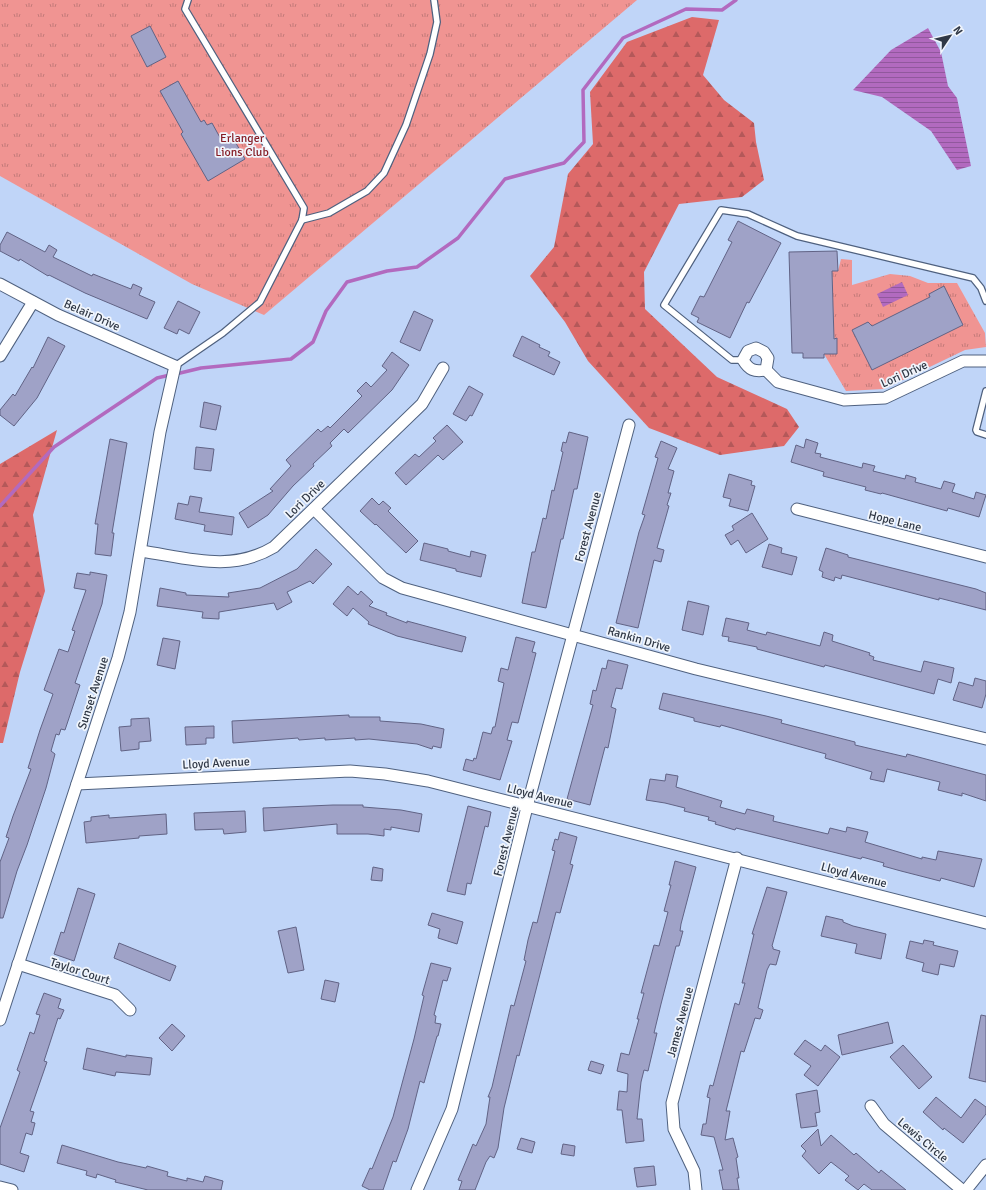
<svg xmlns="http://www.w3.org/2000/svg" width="986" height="1190" viewBox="0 0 986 1190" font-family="Signika,sans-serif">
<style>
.forest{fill:url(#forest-firs)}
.park{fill:url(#park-tufts)}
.water{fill:url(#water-rules)}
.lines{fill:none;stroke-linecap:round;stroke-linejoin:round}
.stream{stroke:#b26abf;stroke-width:3.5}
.building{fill:#9fa2c7;stroke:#616385}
.service-casing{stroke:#4f617f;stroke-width:8}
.minor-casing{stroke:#4f617f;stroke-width:13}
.service{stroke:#fff;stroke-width:5.5}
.minor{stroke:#fff;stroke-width:11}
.labels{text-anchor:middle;stroke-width:3.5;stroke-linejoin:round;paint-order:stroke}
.park-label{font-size:12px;fill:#861d26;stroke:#f0f5fc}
.street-label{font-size:12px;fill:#303846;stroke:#f0f5fc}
</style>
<defs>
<pattern id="forest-firs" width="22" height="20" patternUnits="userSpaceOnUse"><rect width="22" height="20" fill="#dd6a6a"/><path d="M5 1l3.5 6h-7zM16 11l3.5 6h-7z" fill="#b45859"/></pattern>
<pattern id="park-tufts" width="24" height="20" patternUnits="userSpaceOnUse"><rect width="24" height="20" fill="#f09492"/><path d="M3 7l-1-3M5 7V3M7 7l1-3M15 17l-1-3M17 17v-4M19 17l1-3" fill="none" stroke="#c37a79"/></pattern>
<pattern id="water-rules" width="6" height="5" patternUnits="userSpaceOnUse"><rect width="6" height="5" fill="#b26abf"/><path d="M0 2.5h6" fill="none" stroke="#91589d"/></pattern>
</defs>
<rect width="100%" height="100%" fill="#c0d5f8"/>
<!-- forest -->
<g class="forest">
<path d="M692,17L719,20L703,75L724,100L754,123L756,142L764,180L742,197L679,204L644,272L645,309L717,377L787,409L799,427L784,446L720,455L649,428L588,361L565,322L530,276L554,247L568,174L593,144L590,92L627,42Z"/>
<path d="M57,430L33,515L45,591L20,672L3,743H0V464Z"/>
</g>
<!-- park -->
<g class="park">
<path d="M0,0H637L264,315L192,284L0,176Z"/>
<path d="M841,259L852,260V285L890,274L910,276L928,283H957L985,333L986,347L965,350L884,389L846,391L824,354H837L834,335L832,271H838Z"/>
</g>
<!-- water -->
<g class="water">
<path d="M928,28L941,52L948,86L957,98L971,166L957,170L931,131L882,97L853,90L891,50Z"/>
<path d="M902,282L908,295L883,307L877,294Z"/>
</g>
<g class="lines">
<!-- stream -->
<g class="stream">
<path d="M176,374L201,368L291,359L313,342L326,311L347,282L387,271L417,267L458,238L505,179L564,163L584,142L583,90L623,38L686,9L722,10L736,0"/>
<path d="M0,506L54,447L157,378L170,375"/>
</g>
</g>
<!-- building -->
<g class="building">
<path d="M150,26L166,57L147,67L131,36Z"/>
<path d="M178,81L201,122L204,120L207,125L212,123L223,143L233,138L245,159L208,181L181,134L183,132L160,91Z"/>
<path d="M738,221L781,243L749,303L747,302L730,338L697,322L699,318L691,314L700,296L704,297L732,242L728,240Z"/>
<path d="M7,232L45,252L49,245L57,250L53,257L92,276L93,274L131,289L133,284L142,288L139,295L155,302L147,319L85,293L49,275L48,276L20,259L19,261L0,251V245Z"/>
<path d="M837,251L838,271H832L834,339L837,338V354H824V358H803V353H792L789,252Z"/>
<path d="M944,286L963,325L872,370L852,330L868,322L872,326L930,297L929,294Z"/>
<path d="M178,301L200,312L189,334L179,329L177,334L164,328Z"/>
<path d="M414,311L433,320L420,351L400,342Z"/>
<path d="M522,336L540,345L539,347L550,352L548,356L560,362L554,375L513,356Z"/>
<path d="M48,337L65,346L37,398L14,426L0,415V410L13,394L15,396L32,367L33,368Z"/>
<path d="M392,352L409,365L392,390L348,433L344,429L330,443L332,446L313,464L314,466L293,486L268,515L248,528L239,513L273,491L270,489L291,466L286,460L318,429L321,432L328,426L330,428L362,396L357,391L366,382L371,387L387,370L382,366Z"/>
<path d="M469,386L483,394L472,416L470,415L466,421L453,414Z"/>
<path d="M204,402L221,406L216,430L200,427Z"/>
<path d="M447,425L463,442L443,460L438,455L406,485L395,473L415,454L419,457L436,441L433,438Z"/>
<path d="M569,432L588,437L577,489H574L563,539H561L546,608L522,603L532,552H535L543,518L546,519L552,490L554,491L563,452L561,451L563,442L566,443Z"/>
<path d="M110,439L127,443L112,533H114L111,556L95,554L98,524H95Z"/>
<path d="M806,439L818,443L815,453L821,454L820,457L862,468L863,463L875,466L873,471L905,479L906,475L916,478L915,482L941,489L944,481L955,484L952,492L974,499L976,492L986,495L979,517L948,508L947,511L882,493L881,494L865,490L866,487L823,476L824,472L791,462L796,445L804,448Z"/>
<path d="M661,441L677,448L668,469L674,471L668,493H671L667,505L669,506L657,548L664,550L661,562L654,560L638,628L616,623L639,532L645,515L642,514L658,458L655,457Z"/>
<path d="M196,447L214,449L211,471L194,469Z"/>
<path d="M729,474L752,481L751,485L755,486L748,511L729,506L731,499L723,497Z"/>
<path d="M190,496L202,498L199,512L234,517L232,535L204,531L205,525L175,519L178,503L188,505Z"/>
<path d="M372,498L379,505L383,501L391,508L388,511L418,541L406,553L376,524L375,525L360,511Z"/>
<path d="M752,513L768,539L746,553L738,540L731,545L725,535L734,530L732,526Z"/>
<path d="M424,543L448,549V551L470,557L471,551L486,555L481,577L456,571V569L420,560Z"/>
<path d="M769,544L782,548L781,553L797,557L792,575L762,567Z"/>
<path d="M826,548L848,555V557L976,589L986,593V610L939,598V600L842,575L841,579L835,577L834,581L822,577L823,572L819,570Z"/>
<path d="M316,549L332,564L313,584L310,581L287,592L292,602L277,610L274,603L219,612V619L202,618L203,612L157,606L160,588L186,593V595L229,597L228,593L260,588L297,569Z"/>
<path d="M90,572L107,575L102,604L75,683L80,685L65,730L61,729L59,735L56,734L51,751L55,754L46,788L27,845L17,871L3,918H0V862L9,838L6,837L13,816L31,769L28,768L40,730L53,694L44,690L59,649L68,652L75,631L72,630L86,590L74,588L77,573L90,575Z"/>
<path d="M348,586L358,595L361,591L373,602L369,606L387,613L386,615L407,623V621L466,637L462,652L397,636L368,624L369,622L353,608L347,616L333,604Z"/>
<path d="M688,601L709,606L703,635L682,630Z"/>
<path d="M726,618L749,623L747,630L766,635L767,632L820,646L824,632L833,635L832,641L870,653L869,655L874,657L873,660L921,672L924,661L954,668L951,683L938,679L934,694L825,665L824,667L757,649V647L728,641L729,637L722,636Z"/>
<path d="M516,637L535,642L532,652L536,653L518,723L512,722L507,740L512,741L500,780L463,770L466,759L473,761L474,758L476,759L483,732L491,734L493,727H495L504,683L498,681L501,668L508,670Z"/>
<path d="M163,638L180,641L175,669L157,665Z"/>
<path d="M608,660L628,665L622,689L616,688L611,707L616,709L608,748L605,747L590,805L567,799L593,705L590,704L593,690L596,691L602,668L606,669Z"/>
<path d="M975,678L986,681V694L982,708L953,700L959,682L973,686Z"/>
<path d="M663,693L766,716L782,720L781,723L855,742V745L906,757L907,754L986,775V801L962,793V796L938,790L940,782L887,769L884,782L870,779L872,772L825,758L826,754L721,725L720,727L694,721V718L659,709Z"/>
<path d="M349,715V717H380V721L421,724L444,729L441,748L433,746L432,749L417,744L369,739L355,740V738L325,740V738L299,740L298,738L233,743L232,721Z"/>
<path d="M149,718L151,741L139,742V749L121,751L119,727L131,726V719Z"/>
<path d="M214,726V738H206V744L186,745L185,727Z"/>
<path d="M666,774L678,776L676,787L722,801L720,807L745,814L747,809L774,816L773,821L828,834L830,828L846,832L847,827L868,832L865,842L922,859V857L936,860L938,851L982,859L974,887L941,878L940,881L901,871L883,866L884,863L862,857L861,859L736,828L735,830L715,824L716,822L708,820L709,817L684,811L685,808L665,803L646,800L650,779L665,781Z"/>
<path d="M333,805H363V807L401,810L422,814L419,832L391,827V830L384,829V836L368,834H337V824L264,831L263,808Z"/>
<path d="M468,806L491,812L488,827L485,826L471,884L467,883L465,895L447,891Z"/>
<path d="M245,811L246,832L224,834L223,829L195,830L194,813Z"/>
<path d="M166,814L167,834L139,836V838L86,843L84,822L91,821V817L109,815V818Z"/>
<path d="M560,832L577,837L570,864L573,865L560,913L556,912L519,1056L517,1055L504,1108L498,1148L494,1158L490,1156L486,1162L475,1190H459L462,1181L458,1180L466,1161L473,1144L476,1146L486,1124L490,1097H488L492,1087L511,1005L514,1006L526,961L524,960L528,940L533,922L537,923L555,851L552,850L555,839L558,840Z"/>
<path d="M675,861L696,867L681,924L680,931H683L679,946H676L661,1004L654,1033H657L648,1071L644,1070L641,1082L637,1119H642L644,1141L626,1143L622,1110H617L619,1091L627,1092L628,1074L617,1071L621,1053L629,1055L639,1019H637L644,993H641L654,945L659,946L668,912L664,911L671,885H669Z"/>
<path d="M373,867L383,869L382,881L371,880Z"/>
<path d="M767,887L787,892L772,946L773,947V949L780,951L776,965L770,964L767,970L758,1008L763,1010L760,1019L755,1018L744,1052L741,1051L726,1111H730L725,1140L733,1138L738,1157L736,1158L739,1178H737L739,1190H723L719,1170H723L714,1137L701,1135L703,1124H706L710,1098L707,1097L710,1085L713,1086L735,1003L739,1005L745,983H742L754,934H752Z"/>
<path d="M78,888L95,894L74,961L54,954L61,932L64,933Z"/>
<path d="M432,913L463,922L457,944L438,938L440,929L428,925Z"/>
<path d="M826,916L843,920V922L853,926L886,934L881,959L855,953L857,944L821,936Z"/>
<path d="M296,927L304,970L288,973L278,931Z"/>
<path d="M924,940L934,942L933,945L958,951L954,967L940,964L938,975L922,971L924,963L906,958L910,941L923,944Z"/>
<path d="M119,943L176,966L170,981L114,958Z"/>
<path d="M431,963L451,968L447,981L443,980L434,1015L436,1016L435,1023L441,1024L438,1036H437L424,1083L420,1081L408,1129L396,1162L393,1161L383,1190H370L362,1186L370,1168L372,1169L393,1117L414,1039L424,996L422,995Z"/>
<path d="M325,980L339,983L335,1002L321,999Z"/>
<path d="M44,993L61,999L58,1008L64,1010L60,1019L58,1018L44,1061L47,1062L30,1111L34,1112L31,1122L35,1123L32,1135L26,1133L20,1153L29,1156L24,1172L0,1164V1128L20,1072L17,1070L23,1053L30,1032L34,1034L40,1015L36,1014Z"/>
<path d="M981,1015L986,1016V1082L969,1078Z"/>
<path d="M888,1022L893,1043L842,1055L838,1035Z"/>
<path d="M172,1024L185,1036L172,1051L159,1038Z"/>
<path d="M805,1040L821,1051L825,1045L840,1057L818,1086L804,1075L811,1066L794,1054Z"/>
<path d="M903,1045L932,1077L919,1089L890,1057Z"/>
<path d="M87,1048L126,1057V1055L152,1058L150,1075L116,1072L115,1076L83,1069Z"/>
<path d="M591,1061L604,1065L601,1074L588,1070Z"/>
<path d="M817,1090L820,1112L815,1113L817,1126L801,1128L796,1094Z"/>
<path d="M936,1097L961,1118L975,1099L986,1107V1114L963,1143L944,1128L943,1130L923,1112Z"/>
<path d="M818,1129L821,1146L831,1135L854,1155L856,1153L879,1173L881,1170L906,1190H872L864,1184L858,1190L845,1180L849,1176L831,1162L819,1174L802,1156L806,1151L801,1146Z"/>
<path d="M521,1138L535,1142L532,1153L517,1149Z"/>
<path d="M563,1144L575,1146L574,1156L561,1154Z"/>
<path d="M62,1145L118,1162L146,1168L147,1166L168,1172L167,1176L187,1181V1178L203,1182L205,1176L223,1181L221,1190H148L115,1182L116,1180L97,1174L96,1178L86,1175L87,1171L57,1163Z"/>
<path d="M654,1166L656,1185L637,1187L634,1168Z"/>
</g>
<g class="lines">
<!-- service casing -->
<g class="service-casing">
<g id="service">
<path d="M302,220L329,213L367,191L384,173L406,125L430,54L437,22L434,0"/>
<path d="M743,360H732L664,305L721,210L748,214L797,236L973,278L981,288L986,301"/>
<path d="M175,366L223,333L260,302L302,220L304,208L185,9L188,0"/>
<path d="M986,391L976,430L977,432L986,435"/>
</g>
</g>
<!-- minor casing -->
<g class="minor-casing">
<g id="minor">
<path d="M0,284L58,315L175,366L160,432L130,612L118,658L0,1020"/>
<path d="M756,348L764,352L768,358L766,370C754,372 749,370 743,360L748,351Z"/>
<path d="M0,356L33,302"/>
<path d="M766,370L778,382L844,400L885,398L963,361H986"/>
<path d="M314,509L383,578L402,588L696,669L986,739"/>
<path d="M797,509L986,557"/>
<path d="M141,551C188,558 231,573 274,547L422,404L443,368"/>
<path d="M77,784L350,771L385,774L428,781L986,923"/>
<path d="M18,964L115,995L130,1010"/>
<path d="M871,1106L884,1124L962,1190"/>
<path d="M0,1187L12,1190"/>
<path d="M417,1190L452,1109L527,807L629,425"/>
<path d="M696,1190L694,1171L674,1129L672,1103L737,858"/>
<path d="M966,1190L986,1165"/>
</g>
</g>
<!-- service -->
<use href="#service" class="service"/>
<!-- minor -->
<use href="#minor" class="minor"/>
</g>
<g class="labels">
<!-- park labels -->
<g class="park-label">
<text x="242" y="142">Erlanger<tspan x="242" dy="14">Lions Club</tspan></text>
</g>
<!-- street labels -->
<g class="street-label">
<text transform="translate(92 315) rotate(24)" y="4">Belair Drive</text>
<text transform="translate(904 374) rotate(-24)" y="4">Lori Drive</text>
<text transform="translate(305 499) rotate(-44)" y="4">Lori Drive</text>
<text transform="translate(895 521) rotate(14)" y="4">Hope Lane</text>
<text transform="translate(588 527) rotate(-75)" y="4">Forest Avenue</text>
<text transform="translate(639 639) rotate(16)" y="4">Rankin Drive</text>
<text transform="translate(93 693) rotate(-72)" y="4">Sunset Avenue</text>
<text transform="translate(216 763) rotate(-3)" y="4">Lloyd Avenue</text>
<text transform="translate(540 796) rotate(14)" y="4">Lloyd Avenue</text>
<text transform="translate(506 841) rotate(-76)" y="4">Forest Avenue</text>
<text transform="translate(854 875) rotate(15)" y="4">Lloyd Avenue</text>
<text transform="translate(80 971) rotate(18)" y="4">Taylor Court</text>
<text transform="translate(680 1022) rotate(-75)" y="4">James Avenue</text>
<text transform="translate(923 1140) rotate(40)" y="4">Lewis Circle</text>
</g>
</g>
<!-- north arrow -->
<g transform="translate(950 36) rotate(55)" stroke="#f0f5fc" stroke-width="3" paint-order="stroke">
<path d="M0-3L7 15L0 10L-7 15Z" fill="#303846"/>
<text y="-6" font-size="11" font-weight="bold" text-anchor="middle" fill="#303846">N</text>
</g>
</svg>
